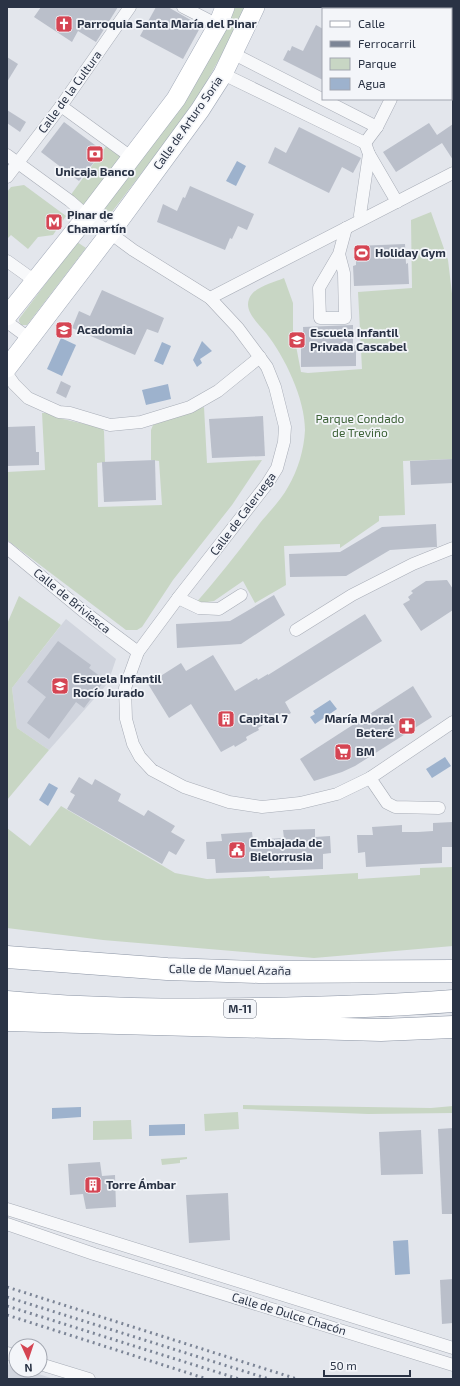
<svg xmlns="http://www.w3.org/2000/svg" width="460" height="1386" viewBox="0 0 460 1386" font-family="'Exo 2',sans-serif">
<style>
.built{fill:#d1d5de}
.green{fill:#c8d6c4}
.water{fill:#9db2cd}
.building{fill:#babfca}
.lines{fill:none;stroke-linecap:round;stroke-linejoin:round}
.street-casing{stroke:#a8adb7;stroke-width:13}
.primary-casing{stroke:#a2aab8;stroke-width:20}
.highway-casing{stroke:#8a93a3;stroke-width:23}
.street{stroke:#f7f8fa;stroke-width:12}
.primary{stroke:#fff;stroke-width:19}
.highway{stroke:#fff;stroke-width:22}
.rail{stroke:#7c8596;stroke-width:3;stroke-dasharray:2 4;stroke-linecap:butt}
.labels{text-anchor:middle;stroke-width:3.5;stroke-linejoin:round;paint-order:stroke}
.shield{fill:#f3f5f9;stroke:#666d7b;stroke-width:1}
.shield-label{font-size:11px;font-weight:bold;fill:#2a3345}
.poi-label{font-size:12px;font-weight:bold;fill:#2a3345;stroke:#f3f5f9;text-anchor:start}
.street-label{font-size:12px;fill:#2a3345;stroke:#f3f5f9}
.park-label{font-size:12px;fill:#3d6237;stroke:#f3f5f9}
</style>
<rect width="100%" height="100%" fill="#e3e6ec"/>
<!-- built -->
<g class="built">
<path d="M66,619L116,659L108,683L49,750L17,728L12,688Z"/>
<path d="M7,1364L16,1367V1370H26L54,1379H7Z"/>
</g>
<!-- green -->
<g class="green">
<path d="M233,7H245L236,29L193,106L111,213L107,214L104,212L103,208Z"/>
<path d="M107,145L124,157L86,209L70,196Z"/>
<path d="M24,185L66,216L53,235L38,237L28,249L11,235L7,239V192L11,187Z"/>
<path d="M431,212L448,260L453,302V459L403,461L405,515L379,516V521L340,548V544L284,546L286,585L255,603L243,581L214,601L195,604C218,578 239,551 260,523C269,512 281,500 288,487C298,470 304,450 305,430C305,399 285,357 266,333C259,324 244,312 249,299C253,287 273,283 284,278L293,303V330L301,372L308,373L362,369L358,292L412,288L411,220Z"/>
<path d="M77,242L86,248L27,325H21L19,321V319Z"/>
<path d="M204,407L207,463L262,460L232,505L173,580L142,627L137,630H126L7,540V472L45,470L42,413H47L63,419L102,428L104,431L105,462L97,463L98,507L162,505L159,461L151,460V430L153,425Z"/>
<path d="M19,596L61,625L12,688L17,728L49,750L7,800V624Z"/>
<path d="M61,806L175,873L207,879L269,876L270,878L358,873V879L420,875V868L453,867V946L314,958L103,940L7,928V828L30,846Z"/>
<path d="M243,1105L431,1108L453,1106V1113L368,1114L243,1109Z"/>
<path d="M238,1112L239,1129L205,1131L204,1114Z"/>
<path d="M131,1120L132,1139L93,1140V1121Z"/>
<path d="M187,1157V1159L180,1160V1163L162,1165L161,1159Z"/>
</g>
<!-- water -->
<g class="water">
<path d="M237,161L246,166L236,186L226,181Z"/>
<path d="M61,338L76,345L62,376L47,369Z"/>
<path d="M202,341L212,351L200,359L202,363L197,367L193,360Z"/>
<path d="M162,342L171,346L163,365L154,361Z"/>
<path d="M168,384L171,399L146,405L142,390Z"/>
<path d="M330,700L337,709L315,724L310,717L315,714L313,711Z"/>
<path d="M445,757L451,766L432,778L426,769Z"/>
<path d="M49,783L58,788L48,806L39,800Z"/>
<path d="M81,1107V1117L52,1119V1108Z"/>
<path d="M185,1124V1135L149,1136V1125Z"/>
<path d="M408,1240L410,1274L395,1275L393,1241Z"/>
</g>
<!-- building -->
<g class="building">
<path d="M41,7H118L96,42L78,31L72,42L34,17Z"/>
<path d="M156,7H168L201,26L183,59L140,36Z"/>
<path d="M316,25L323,29V80L283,60L288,50L290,51L292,46L303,51Z"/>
<path d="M7,57L18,64L7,82Z"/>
<path d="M7,110L26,122L20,132L7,123Z"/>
<path d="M64,122L103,151L79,181L41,152Z"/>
<path d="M429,123L437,135L453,124V160L442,143L396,172L383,152Z"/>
<path d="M299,127L361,158L353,173L342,167L329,193L268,163L275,147L286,153Z"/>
<path d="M190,186L254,214L247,230L238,226L232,239L230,238L225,250L157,222L163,204L177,211L183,197L185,198Z"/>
<path d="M405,244L406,264L408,263L409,284L354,286L353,266L356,265V246Z"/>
<path d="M102,290L164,318L158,333L147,329L135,355L72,328L79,311L90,316Z"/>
<path d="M353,325V345H356V366L301,367V347H304L303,327Z"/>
<path d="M61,381L71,386L66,398L56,393Z"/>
<path d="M263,416L265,456L212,458L209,419Z"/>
<path d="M35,426L36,452H39V465L7,466V427Z"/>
<path d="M453,459V483L411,485L410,461Z"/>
<path d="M155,460L156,500L104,502L102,462Z"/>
<path d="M436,524L437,547H434L390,550L346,576L290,577L289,554L340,552L382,527Z"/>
<path d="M447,580L453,589V610L421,631L403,604L410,600L408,597L413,593L411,591L426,581Z"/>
<path d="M274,595L285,615L241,644L177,648L176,624L230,621Z"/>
<path d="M365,614L382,641L285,702L291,713L282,718L279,715L258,728L259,730L246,737L247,740L235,747L234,745L221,752L191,704L169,718L148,684L181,663L186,671L213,655L235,691L257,678L258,680L268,674V675Z"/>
<path d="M58,641L91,665L89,668L105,680L84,708L76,702L49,739L27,723L46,697L27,682Z"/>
<path d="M413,686L432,717L355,766L342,772L314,781L300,759Z"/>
<path d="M79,777L92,785L95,779L121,794L118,801L144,816L148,810L175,826L171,832L185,840L176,855L169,851L162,864L67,809L75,795L70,792Z"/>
<path d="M453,822V847H442V863L366,867L365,852L358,853L357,835H373L372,827L402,825V832H418L433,831V823Z"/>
<path d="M315,829V837L330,836L331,853L323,854V869L216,873L215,859H207L206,842L222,841L221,834L252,832L253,840L268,839L284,838L283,830Z"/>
<path d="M453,1128V1214H442L438,1129Z"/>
<path d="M421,1130L423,1174L381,1175L379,1132Z"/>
<path d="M100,1162L102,1176L115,1175L116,1207L86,1209L83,1194L70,1195L68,1164Z"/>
<path d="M228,1193L230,1240L189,1243L186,1195Z"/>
<path d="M453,1279V1323L442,1324L440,1280Z"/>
</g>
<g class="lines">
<!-- street casing -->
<g class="street-casing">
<g id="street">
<path d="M183,7L218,25"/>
<path d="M234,54L377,127"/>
<path d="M223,74L365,143"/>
<path d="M61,106L131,157"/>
<path d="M365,143L377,127L391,99"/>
<path d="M369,154L397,202"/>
<path d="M7,155L70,201L87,216L133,250L210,298L238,328L267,367L275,387L285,427L284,442L277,468L267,484L178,598L138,652L125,688L126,719L133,744L140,757L152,770L184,787L229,802L262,807L300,803L337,794L370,778L453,722"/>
<path d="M7,177L61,106L130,7"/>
<path d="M361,219L360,215L369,154L365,143"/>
<path d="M339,254L319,288L320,318H345L344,273L339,254L346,228"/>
<path d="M7,261L35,281"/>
<path d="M210,298L453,173"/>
<path d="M7,322L30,339"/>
<path d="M7,374L14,384L28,398L59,412L70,413L110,425L141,422L190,407L218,391L260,357"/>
<path d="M7,548L83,611L138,652"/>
<path d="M178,598L199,608L219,609L241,595"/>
<path d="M296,630L352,595L413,564L453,548"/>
<path d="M370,778L387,803L395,807L439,808"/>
<path d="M7,1209L453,1348"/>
<path d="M7,1224L94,1254L453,1365"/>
<path d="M7,1353L16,1356"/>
<path d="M40,1364L89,1379"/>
</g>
</g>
<!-- primary casing -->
<g class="primary-casing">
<g id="primary">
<path d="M7,316L87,216L176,99L218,25L225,7"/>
<path d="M7,368L110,233L200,110L223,74L255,7"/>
</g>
</g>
<!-- highway casing -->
<g class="highway-casing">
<g id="highway">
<path d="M7,957L167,969L259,972L453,971"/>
<path d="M7,1002C90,1010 176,1010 259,1009C324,1008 388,1006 453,1001"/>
<path d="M7,1020L381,1030L453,1027"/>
</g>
</g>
<!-- street -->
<use href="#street" class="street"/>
<!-- primary -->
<use href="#primary" class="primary"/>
<!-- highway -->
<use href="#highway" class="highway"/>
<!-- rail -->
<g class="rail">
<path d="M7,1287L297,1379"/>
<path d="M7,1297L269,1379"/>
<path d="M7,1306L239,1379"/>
<path d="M7,1315L207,1379"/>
</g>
</g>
<!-- icons -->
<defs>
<g id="church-square" transform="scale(0.9)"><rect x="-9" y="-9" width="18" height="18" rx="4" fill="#d54553" stroke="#f3f5f9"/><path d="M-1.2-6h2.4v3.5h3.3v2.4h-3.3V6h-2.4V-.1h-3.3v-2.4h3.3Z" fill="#fff"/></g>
<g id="bank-square" transform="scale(0.9)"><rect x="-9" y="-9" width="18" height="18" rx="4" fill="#d54553" stroke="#f3f5f9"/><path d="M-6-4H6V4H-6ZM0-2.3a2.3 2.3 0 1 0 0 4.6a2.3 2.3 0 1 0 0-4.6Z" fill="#fff"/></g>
<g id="metro-square" transform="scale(0.9)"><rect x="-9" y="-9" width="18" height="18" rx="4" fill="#d54553" stroke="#f3f5f9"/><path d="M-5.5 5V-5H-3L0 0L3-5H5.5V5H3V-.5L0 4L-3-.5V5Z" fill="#fff"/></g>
<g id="stadium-square" transform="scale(0.9)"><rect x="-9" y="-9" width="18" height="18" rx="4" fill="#d54553" stroke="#f3f5f9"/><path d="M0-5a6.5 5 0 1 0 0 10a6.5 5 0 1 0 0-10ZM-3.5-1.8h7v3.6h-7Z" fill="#fff"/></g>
<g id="school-square" transform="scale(0.9)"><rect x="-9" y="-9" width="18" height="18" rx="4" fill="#d54553" stroke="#f3f5f9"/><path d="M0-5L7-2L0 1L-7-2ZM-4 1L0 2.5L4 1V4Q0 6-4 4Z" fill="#fff"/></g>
<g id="building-square" transform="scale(0.9)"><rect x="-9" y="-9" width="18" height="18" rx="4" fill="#d54553" stroke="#f3f5f9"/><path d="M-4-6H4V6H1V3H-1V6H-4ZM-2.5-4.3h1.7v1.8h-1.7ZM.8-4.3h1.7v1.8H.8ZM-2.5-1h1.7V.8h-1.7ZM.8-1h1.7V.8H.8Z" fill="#fff"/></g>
<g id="pharmacy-square" transform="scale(0.9)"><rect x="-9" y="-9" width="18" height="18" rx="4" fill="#d54553" stroke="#f3f5f9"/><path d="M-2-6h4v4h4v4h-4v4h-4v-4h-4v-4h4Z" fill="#fff"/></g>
<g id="supermarket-square" transform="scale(0.9)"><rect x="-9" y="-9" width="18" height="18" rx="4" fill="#d54553" stroke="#f3f5f9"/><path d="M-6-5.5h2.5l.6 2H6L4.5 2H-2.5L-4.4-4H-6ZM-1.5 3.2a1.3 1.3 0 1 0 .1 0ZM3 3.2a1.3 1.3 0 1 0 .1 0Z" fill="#fff"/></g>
<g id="civic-square" transform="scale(0.9)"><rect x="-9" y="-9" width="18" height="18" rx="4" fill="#d54553" stroke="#f3f5f9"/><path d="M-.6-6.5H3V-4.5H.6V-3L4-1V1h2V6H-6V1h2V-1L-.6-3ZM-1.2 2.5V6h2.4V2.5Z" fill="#fff"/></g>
</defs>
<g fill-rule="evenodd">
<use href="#church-square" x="64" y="24"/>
<use href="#bank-square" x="95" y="154"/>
<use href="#metro-square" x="54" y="222"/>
<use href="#stadium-square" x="362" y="253"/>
<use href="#school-square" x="64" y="330"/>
<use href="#school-square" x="297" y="340"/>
<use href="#school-square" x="60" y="686"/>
<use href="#building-square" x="226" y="719"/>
<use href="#pharmacy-square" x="407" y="726"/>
<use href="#supermarket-square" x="343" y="752"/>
<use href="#civic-square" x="237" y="850"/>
<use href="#building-square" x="93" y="1185"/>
</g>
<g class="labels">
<!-- shield labels -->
<rect class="shield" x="224" y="1000" width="32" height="18" rx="3"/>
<g class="shield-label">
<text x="240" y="1013">M-11</text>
</g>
<!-- poi labels -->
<g class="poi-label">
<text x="77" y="28">Parroquia Santa María del Pinar</text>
<text x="95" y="176" text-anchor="middle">Unicaja Banco</text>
<text x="67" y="219">Pinar de<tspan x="67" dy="14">Chamartín</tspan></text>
<text x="375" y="257">Holiday Gym</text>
<text x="77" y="334">Acadomia</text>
<text x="310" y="337">Escuela Infantil<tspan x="310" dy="14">Privada Cascabel</tspan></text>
<text x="73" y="683">Escuela Infantil<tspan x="73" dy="14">Rocío Jurado</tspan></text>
<text x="239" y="723">Capital 7</text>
<text x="394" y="723" text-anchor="end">María Moral<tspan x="394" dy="14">Beteré</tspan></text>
<text x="356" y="756">BM</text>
<text x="250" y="847">Embajada de<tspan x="250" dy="14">Bielorrusia</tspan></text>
<text x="106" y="1189">Torre Ámbar</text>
</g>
<!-- street labels -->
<g class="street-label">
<text transform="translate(70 92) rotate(-54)" y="4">Calle de la Cultura</text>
<text transform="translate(188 123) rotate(-55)" y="4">Calle de Arturo Soria</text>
<text transform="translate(243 514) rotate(-53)" y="4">Calle de Caleruega</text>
<text transform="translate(72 601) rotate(39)" y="4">Calle de Briviesca</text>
<text transform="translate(230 970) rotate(1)" y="4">Calle de Manuel Azaña</text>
<text transform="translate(289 1314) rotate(17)" y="4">Calle de Dulce Chacón</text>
</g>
<!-- park labels -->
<g class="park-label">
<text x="360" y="423">Parque Condado<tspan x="360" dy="14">de Treviño</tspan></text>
</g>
</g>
<!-- border -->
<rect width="460" height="1386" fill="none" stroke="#2a3345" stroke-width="16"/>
<!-- legend -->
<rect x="322" y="8" width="130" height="92" fill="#f3f5f9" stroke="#a3a7b1"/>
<rect x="330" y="21" width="20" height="6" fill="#ffffff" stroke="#a3a7b1"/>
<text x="358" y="28" font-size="12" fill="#2a3345">Calle</text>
<rect x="330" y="41" width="20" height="6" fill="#7c8596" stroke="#a3a7b1"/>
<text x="358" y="48" font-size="12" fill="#2a3345">Ferrocarril</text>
<rect x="330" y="58" width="20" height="12" fill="#c8d6c4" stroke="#a3a7b1"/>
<text x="358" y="68" font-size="12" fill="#2a3345">Parque</text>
<rect x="330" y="78" width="20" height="12" fill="#9db2cd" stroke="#a3a7b1"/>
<text x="358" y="88" font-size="12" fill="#2a3345">Agua</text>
<!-- north arrow -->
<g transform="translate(28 1358) rotate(177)"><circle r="19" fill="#f3f5f9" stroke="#a3a7b1"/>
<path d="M0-3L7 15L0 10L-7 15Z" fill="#d54553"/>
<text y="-6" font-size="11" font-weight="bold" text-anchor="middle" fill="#2a3345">N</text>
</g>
<!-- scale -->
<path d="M324 1370v6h86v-6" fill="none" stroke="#2a3345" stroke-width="2"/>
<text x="330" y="1370" font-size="12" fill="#2a3345" stroke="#f3f5f9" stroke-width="3" paint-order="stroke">50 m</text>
</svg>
